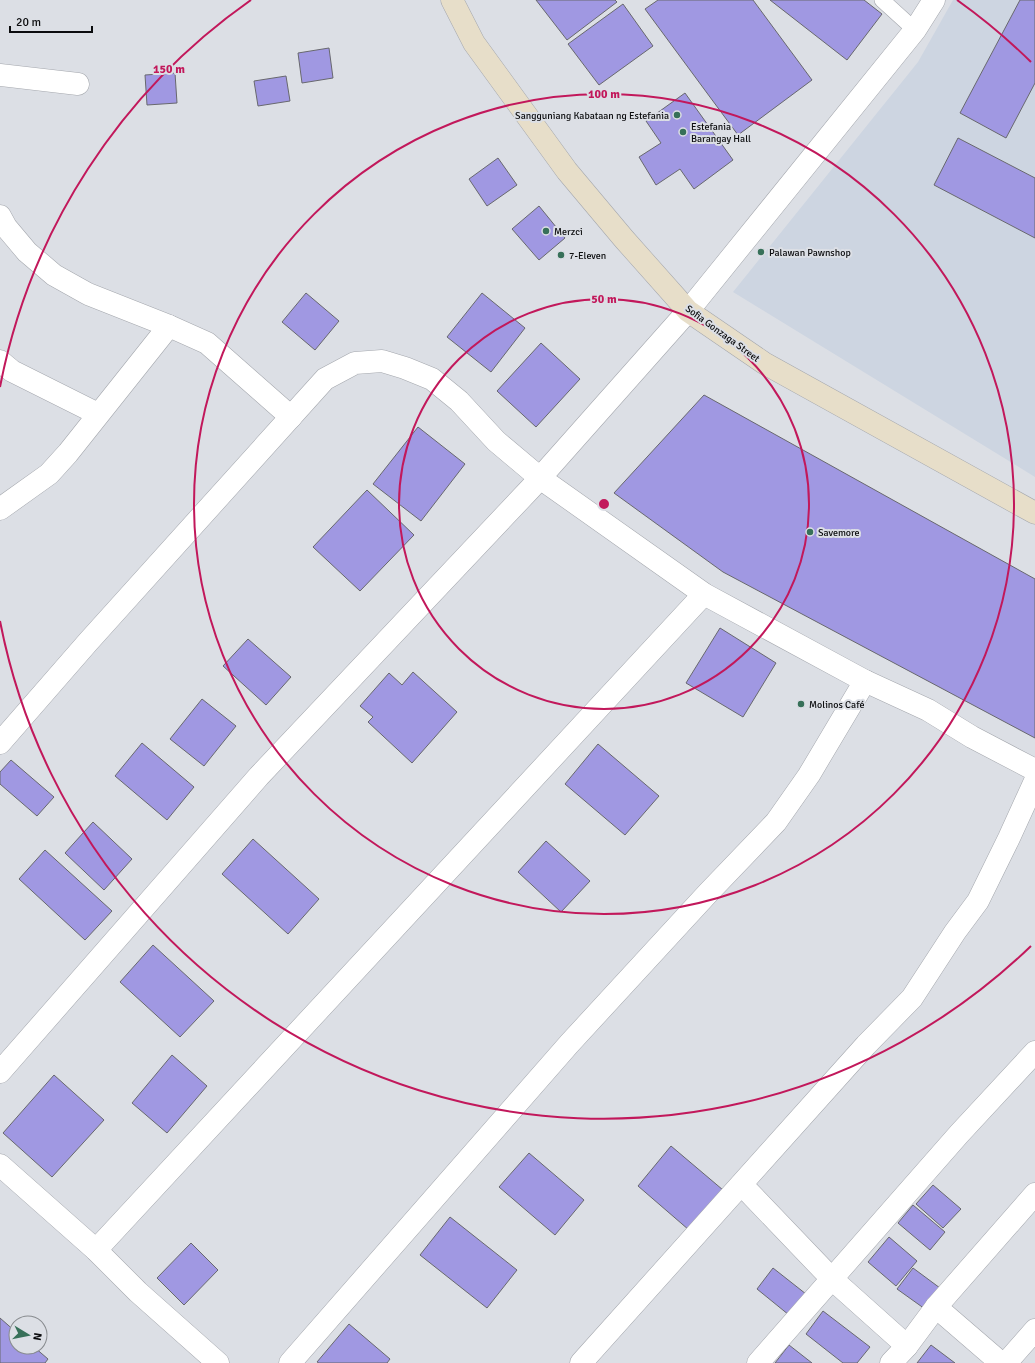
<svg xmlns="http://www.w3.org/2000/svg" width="1035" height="1363" viewBox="0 0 1035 1363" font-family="Signika,sans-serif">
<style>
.built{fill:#cdd5e1}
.building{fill:#a098e2;stroke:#68686e}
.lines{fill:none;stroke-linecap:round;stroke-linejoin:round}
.lane-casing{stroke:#a4a7ad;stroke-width:16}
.street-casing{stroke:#a4a7ad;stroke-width:23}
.secondary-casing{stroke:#a4a7ad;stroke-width:23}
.lane{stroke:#fff;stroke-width:15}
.street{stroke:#fff;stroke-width:22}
.secondary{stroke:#e7dec9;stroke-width:22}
.ring{fill:none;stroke:#c2185b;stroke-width:2}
.poi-dot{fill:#377059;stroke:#dcdfe5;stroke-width:1.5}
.labels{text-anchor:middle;stroke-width:4;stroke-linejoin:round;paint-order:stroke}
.poi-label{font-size:10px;fill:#0b0c0e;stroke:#dcdfe5;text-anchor:start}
.street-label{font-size:10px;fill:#0b0c0e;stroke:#dcdfe5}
.centre{fill:#c2185b;stroke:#dcdfe5;stroke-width:2}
.ring-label{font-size:12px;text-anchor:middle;font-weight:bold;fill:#c2185b;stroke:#dcdfe5;stroke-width:4;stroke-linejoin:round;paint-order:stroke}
</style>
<rect width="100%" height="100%" fill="#dcdfe5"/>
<!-- built -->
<path class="built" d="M953,0H1035V477L733,292L918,62Z"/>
<!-- building -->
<g class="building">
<path d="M536,0H615L617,2L567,40Z"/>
<path d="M658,0H753L812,80L738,135L645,9Z"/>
<path d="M770,0H864L882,14L847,60Z"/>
<path d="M1020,0H1035V83L1006,138L960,113Z"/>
<path d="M623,4L653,46L599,85L568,44Z"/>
<path d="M329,48L333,78L302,83L298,53Z"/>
<path d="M175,73L177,103L147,105L145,75Z"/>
<path d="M286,76L290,101L258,106L254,81Z"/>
<path d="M685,93L733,160L694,189L680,169L656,185L639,157L661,143L646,121Z"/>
<path d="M958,138L1035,178V238L934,185Z"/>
<path d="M498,158L517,185L487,206L469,179Z"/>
<path d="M539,206L565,238L539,260L512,229Z"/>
<path d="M306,293L339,321L315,350L282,322Z"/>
<path d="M482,293L525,328L491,372L447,337Z"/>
<path d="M541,343L580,379L536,427L497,391Z"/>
<path d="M704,395L1035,579V738L723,572L614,493Z"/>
<path d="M418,427L465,464L421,521L373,484Z"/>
<path d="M367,490L414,535L360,591L313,547Z"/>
<path d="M720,628L776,663L743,717L686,683Z"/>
<path d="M248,639L291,677L266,705L223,666Z"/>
<path d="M413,672L457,712L412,763L368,722L373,717L360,706L389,673L402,685Z"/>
<path d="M202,699L236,726L204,766L170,739Z"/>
<path d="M142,743L194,787L167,820L115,776Z"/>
<path d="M598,744L659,796L625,835L565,784Z"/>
<path d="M11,760L54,797L37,816L0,784V772Z"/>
<path d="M93,822L132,859L104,890L65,853Z"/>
<path d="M253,839L319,899L288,934L222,874Z"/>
<path d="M546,841L590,881L561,912L518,872Z"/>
<path d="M45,850L112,911L85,940L19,879Z"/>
<path d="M153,945L214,1001L180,1037L120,982Z"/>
<path d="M172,1055L207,1086L167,1133L132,1103Z"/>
<path d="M54,1075L104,1120L52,1177L3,1133Z"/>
<path d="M671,1146L723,1190L689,1230L638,1186Z"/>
<path d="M529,1153L584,1200L555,1235L499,1187Z"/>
<path d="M933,1185L961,1209L943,1228L916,1204Z"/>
<path d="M913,1205L945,1232L930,1250L898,1223Z"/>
<path d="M450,1217L517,1270L487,1308L420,1255Z"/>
<path d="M889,1237L917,1261L896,1286L868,1262Z"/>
<path d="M191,1243L218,1270L184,1305L157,1278Z"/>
<path d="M773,1268L806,1294L789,1315L757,1289Z"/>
<path d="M913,1268L940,1288L925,1309L897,1289Z"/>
<path d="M823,1311L870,1347L857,1363H843L806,1334Z"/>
<path d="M0,1318L16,1332V1347H34L48,1359L45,1363H0Z"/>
<path d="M349,1324L390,1359L387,1363H319L317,1362Z"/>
<path d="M789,1345L812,1363H775Z"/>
<path d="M931,1345L955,1363H917Z"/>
</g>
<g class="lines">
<!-- lane casing -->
<g class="lane-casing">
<path id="lane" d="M882,0L915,30"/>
</g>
<!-- street casing -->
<g class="street-casing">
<g id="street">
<path d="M0,75L78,84"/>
<path d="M0,216L6,227L27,252L54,275L88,294L169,326L207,343L291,417"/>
<path d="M0,361L12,371L98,414"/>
<path d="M0,509L49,474L68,453L169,326"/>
<path d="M0,743L88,642L325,379L355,363L382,361L405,368L432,379L459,401L496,441L540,478L704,594L865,681L928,710L972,737L1035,770"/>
<path d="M0,1072L259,776L531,488L688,311L915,30L934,0"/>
<path d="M0,1165L96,1250L138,1292L218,1363"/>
<path d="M742,1185L832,1279L907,1346"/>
<path d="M96,1250L704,594"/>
<path d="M936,1307L1001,1363"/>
<path d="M290,1363L569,1044L708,893L776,822L809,775L865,681"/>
<path d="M581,1363L866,1045L912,998L955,932L978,901L1009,838L1035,781"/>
<path d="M758,1363L959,1134L1035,1052"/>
<path d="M891,1363L907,1346L936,1307L1035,1194"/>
<path d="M1006,1363L1035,1330"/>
</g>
</g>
<!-- secondary casing -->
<g class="secondary-casing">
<path id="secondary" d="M452,0L474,43L567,171L624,239L688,311L764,363L1035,513"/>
</g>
<!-- lane -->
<use href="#lane" class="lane"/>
<!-- street -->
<use href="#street" class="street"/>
<!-- secondary -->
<use href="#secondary" class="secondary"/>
</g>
<!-- distance rings -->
<g class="ring">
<circle cx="604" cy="504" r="205"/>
<circle cx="604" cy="504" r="410"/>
<path d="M1031 946A615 615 0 0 1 0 621M0 387A615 615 0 0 1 251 0M957 0A615 615 0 0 1 1031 62"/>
</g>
<!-- markers -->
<g class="poi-dot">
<circle cx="677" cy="115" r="4"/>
<circle cx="683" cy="132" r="4"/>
<circle cx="546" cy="231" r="4"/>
<circle cx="761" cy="252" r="4"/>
<circle cx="561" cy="255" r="4"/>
<circle cx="810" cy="532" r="4"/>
<circle cx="801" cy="704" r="4"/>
</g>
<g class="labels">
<!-- poi labels -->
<g class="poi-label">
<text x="669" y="119" text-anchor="end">Sangguniang Kabataan ng Estefania</text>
<text x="691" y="130">Estefania<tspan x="691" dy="12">Barangay Hall</tspan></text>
<text x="554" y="235">Merzci</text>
<text x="769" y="256">Palawan Pawnshop</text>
<text x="569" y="259">7-Eleven</text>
<text x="818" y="536">Savemore</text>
<text x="809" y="708">Molinos Café</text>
</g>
<!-- street labels -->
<g class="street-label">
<text transform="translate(723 333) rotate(36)" y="4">Sofia Gonzaga Street</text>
</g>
</g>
<circle cx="604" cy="504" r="6" class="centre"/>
<g class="ring-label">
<text x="169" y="73">150 m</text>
<text x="604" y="98">100 m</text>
<text x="604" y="303">50 m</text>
</g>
<!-- north arrow -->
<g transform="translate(28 1335) rotate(100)"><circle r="19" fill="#dcdfe5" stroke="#888b8f"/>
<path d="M0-3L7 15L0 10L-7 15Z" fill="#377059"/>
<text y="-6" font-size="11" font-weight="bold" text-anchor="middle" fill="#0b0c0e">N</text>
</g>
<!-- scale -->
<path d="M10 26v6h82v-6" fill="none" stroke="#0b0c0e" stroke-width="2"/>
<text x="16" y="26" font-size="12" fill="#0b0c0e" stroke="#dcdfe5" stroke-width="3" paint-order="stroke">20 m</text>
</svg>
